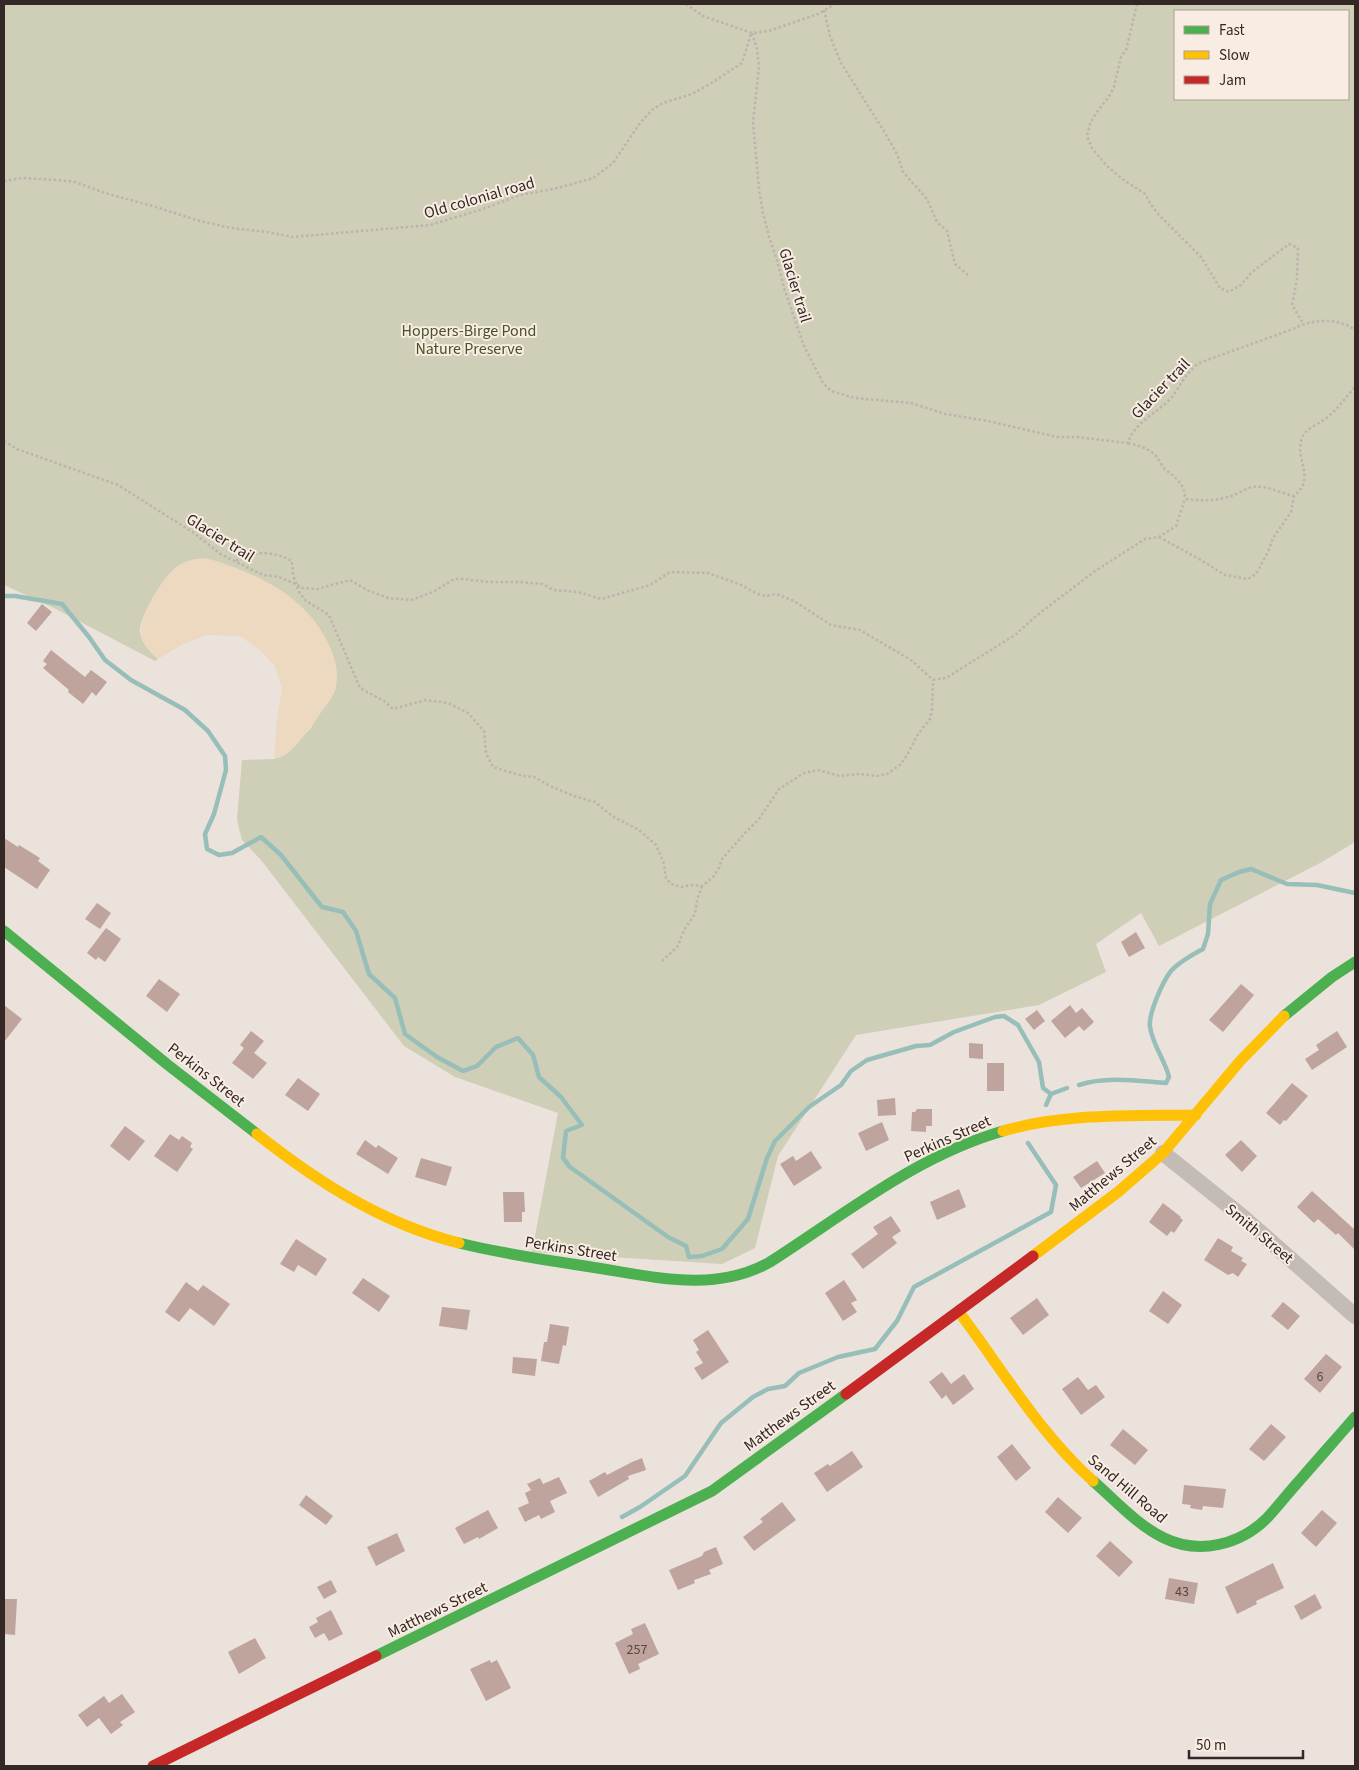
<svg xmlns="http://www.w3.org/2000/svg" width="1359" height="1770" viewBox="0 0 1359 1770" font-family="'Source Sans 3',sans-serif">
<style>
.green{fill:#cecfb6;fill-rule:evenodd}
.sand{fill:#edd8c0}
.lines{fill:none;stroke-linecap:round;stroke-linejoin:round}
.stream{stroke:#98beba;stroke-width:4.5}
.building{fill:#bfa39d}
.path{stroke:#bcb3ae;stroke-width:2.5;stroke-dasharray:2.5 2.5;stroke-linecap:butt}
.street{stroke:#c3bbb6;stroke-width:16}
.fast{stroke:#4caf50;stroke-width:11}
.slow{stroke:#ffc107;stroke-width:11}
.jam{stroke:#c62828;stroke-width:11}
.labels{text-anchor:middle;stroke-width:4;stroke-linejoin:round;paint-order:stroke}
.number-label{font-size:14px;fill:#564743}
.street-label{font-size:16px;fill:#332825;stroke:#f9ece2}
.park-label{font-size:16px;fill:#475228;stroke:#f9ece2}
</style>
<rect width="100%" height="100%" fill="#ebe2dc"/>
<!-- green -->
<path class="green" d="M4,4H1355V842L1322,862L1159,946L1141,913L1096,944L1106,972L1039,1005L856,1035L778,1156L755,1248L722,1264L532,1252L558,1113L455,1077L404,1046L261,860L242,840L237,820L242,760L274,759L284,755L310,729L336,688L196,559C190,561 183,562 178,566C164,575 142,613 140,629C139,641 150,652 158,659L155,661L54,608L4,585ZM1175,11H1348V99H1175Z"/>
<!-- sand -->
<path class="sand" d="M206,558C255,572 307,596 329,645C335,658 339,671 336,686C335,696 323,709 317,718C309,729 296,748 285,755C282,757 277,758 274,759L277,721L282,689L275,666L260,650L240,636L207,635L183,644L158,659C152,653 144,646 142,638C136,619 162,578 177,567C185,560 197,559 206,558Z"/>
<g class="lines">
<!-- stream -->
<g class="stream">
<path d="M4,596H15L62,604L89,637L105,660L131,680L185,710L208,731L225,756L226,770L214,814L205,834L207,849L219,855L232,853L261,837L281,855L322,907L343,912L356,931L369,974L395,998L405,1034L437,1057L463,1071L477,1066L496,1047L518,1038L533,1055L539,1077L561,1097L582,1125L566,1131L563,1158L570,1167L668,1237L686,1246L689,1257L702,1256L722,1249L748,1219L767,1158L775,1141L809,1107L841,1085L851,1071L867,1060L916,1046L930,1045L954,1032L995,1017L1004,1016L1018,1025L1039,1062L1043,1088L1051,1094L1067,1088"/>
<path d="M1079,1085C1107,1076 1138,1081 1166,1083L1169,1077C1165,1060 1153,1046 1150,1027C1148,1014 1163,981 1171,971C1180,961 1192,955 1203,949L1208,934L1210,904L1221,880L1239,872L1251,869L1287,884L1317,885L1355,893"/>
<path d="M1046,1105L1051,1094"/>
<path d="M622,1517L640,1507L685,1476L721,1423L753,1397L768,1389L785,1386L799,1373L838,1357L875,1349L897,1321L914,1287L1051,1212L1056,1185L1028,1143"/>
</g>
</g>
<!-- building -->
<g class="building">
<path d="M42,604L52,612L36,631L27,623Z"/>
<path d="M51,650L85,677L91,670L107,682L96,696L92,692L83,704L68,692L69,690L43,668L47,664L43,661Z"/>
<path d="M4,838L18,847L19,845L40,858L38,861L50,870L37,889L4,867Z"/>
<path d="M97,903L111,913L100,929L85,919Z"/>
<path d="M106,928L121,939L105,962L98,957L96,960L87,953Z"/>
<path d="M1136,932L1145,948L1129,957L1121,942Z"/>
<path d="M159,979L180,994L167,1012L146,996Z"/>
<path d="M1241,984L1254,995L1223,1032L1209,1020Z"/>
<path d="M4,1005L22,1019L4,1042Z"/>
<path d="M1070,1005L1076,1013L1082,1008L1094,1022L1084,1031L1079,1026L1065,1038L1051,1021Z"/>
<path d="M1037,1010L1045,1021L1034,1030L1025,1019Z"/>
<path d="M251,1031L264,1041L254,1053L267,1063L253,1079L232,1063L244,1048L240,1045Z"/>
<path d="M1337,1031L1347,1047L1312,1070L1305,1059L1319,1050L1316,1045Z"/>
<path d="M969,1043L983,1044V1059L969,1058Z"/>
<rect x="987" y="1063" width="17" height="28"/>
<path d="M298,1078L320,1094L308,1111L285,1095Z"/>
<path d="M1292,1083L1308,1096L1286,1121L1284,1120L1280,1125L1266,1113Z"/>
<path d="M895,1098L896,1115L878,1116L877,1100Z"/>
<path d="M917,1109H932V1126H926V1132L911,1131L912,1112H915Z"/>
<path d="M882,1122L889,1140L866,1151L858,1133Z"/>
<path d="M125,1126L145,1141L129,1161L110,1146Z"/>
<path d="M170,1134L179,1140L182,1136L192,1143L190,1147L193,1149L177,1172L154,1156Z"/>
<path d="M365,1140L376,1148L378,1145L398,1158L388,1174L356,1154Z"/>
<path d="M1241,1140L1257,1156L1242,1172L1225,1155Z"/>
<path d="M811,1151L822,1168L794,1186L780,1164L793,1156L796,1161Z"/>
<path d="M421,1158L452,1167L446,1186L415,1177Z"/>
<path d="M1097,1161L1105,1173L1081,1188L1073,1177Z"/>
<path d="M959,1189L966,1207L937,1220L930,1202Z"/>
<path d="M1312,1191L1355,1230V1250L1338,1233L1336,1235L1318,1219L1314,1223L1297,1207Z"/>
<path d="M503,1192H524L525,1212H522V1222H504Z"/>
<path d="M1163,1203L1181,1217L1180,1218L1183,1220L1174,1233L1171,1231L1167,1236L1149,1222Z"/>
<path d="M891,1216L901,1231L892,1237L897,1243L863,1269L851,1254L878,1234L873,1227Z"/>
<path d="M1218,1238L1233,1247L1231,1251L1243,1258L1241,1261L1247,1264L1238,1277L1233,1273L1228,1275L1204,1260Z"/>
<path d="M296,1239L327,1259L316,1276L298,1265L294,1272L280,1264Z"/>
<path d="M363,1278L390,1296L379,1312L352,1293Z"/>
<path d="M844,1280L857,1300L851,1303L857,1312L843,1321L825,1293Z"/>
<path d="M186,1282L198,1291L203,1285L230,1304L214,1326L190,1308L179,1322L165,1312Z"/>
<path d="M1163,1291L1182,1305L1168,1324L1149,1311Z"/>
<path d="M1037,1298L1049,1315L1023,1335L1010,1318Z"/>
<path d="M1283,1302L1300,1316L1288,1330L1271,1316Z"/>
<path d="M442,1307L470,1310L467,1330L439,1326Z"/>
<path d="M550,1324L569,1327L566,1346L563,1345L559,1364L541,1361L544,1342H547Z"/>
<path d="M708,1330L729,1362L702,1380L694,1368L703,1363L696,1352L699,1350L693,1340Z"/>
<path d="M1326,1354L1342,1367L1320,1393L1304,1379Z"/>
<path d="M513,1357L537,1359L535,1376L512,1373Z"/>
<path d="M942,1372L951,1384L964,1374L974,1389L953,1405L946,1395L942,1399L929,1382Z"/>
<path d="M1078,1377L1088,1390L1096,1385L1105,1397L1081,1415L1062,1389Z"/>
<path d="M1271,1424L1286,1437L1264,1461L1249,1449Z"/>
<path d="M1123,1429L1148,1450L1135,1465L1110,1445Z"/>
<path d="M1012,1444L1031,1468L1016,1481L997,1457Z"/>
<path d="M852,1451L863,1467L827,1492L814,1473L828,1464L830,1466Z"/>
<path d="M642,1458L646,1470L628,1476L629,1479L598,1497L589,1481L605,1472L607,1475L632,1462Z"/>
<path d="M559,1477L567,1493L550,1501L555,1512L541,1519L539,1515L525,1522L518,1508L529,1503L525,1493L531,1490L527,1484L540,1478L543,1484Z"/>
<path d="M1184,1485L1226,1489L1223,1508L1203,1506L1202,1510L1190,1508L1191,1505L1182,1504Z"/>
<path d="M306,1495L333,1516L326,1525L299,1505Z"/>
<path d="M1058,1497L1082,1518L1068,1533L1045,1512Z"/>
<path d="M782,1502L796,1520L754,1551L743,1537L763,1522L760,1519Z"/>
<path d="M488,1510L498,1528L479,1539L478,1537L464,1544L455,1528Z"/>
<path d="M1322,1510L1337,1523L1316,1547L1301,1533Z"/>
<path d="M397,1533L405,1551L376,1566L367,1547Z"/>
<path d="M1110,1541L1133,1562L1119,1577L1096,1556Z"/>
<path d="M716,1547L723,1564L709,1570L711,1574L694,1580L695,1583L678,1590L669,1570L702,1556L704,1552Z"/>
<path d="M1273,1563L1284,1588L1256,1601L1257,1604L1237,1614L1225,1587Z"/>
<path d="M1169,1578L1198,1583L1194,1604L1165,1599Z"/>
<path d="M331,1580L337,1592L324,1599L317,1587Z"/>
<path d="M1315,1594L1322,1608L1301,1620L1294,1606Z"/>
<path d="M4,1599H17L15,1635L4,1634Z"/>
<path d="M331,1610L343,1634L329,1641L324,1633L315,1638L309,1627L318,1622L316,1618Z"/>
<path d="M645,1623L659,1654L638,1664L640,1669L629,1674L615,1643L633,1634L631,1629Z"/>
<path d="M255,1638L266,1658L239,1674L228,1652Z"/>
<path d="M490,1660L491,1663L497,1660L511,1688L486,1701L470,1669Z"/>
<path d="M122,1694L135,1712L120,1722L123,1725L111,1734L99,1718L87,1727L78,1715L104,1696L109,1703Z"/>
</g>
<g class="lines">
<!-- path -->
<g class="path">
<path d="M686,4L703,16L752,33L769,31L818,14L835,4"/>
<path d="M1137,4L1129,38L1126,50L1121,57L1114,87L1108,98L1096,113L1090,124L1087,136L1092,148L1106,165L1121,178L1145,194L1152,206L1159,215L1201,257L1220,288L1229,292L1241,285L1252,272L1289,244L1298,248L1297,279L1292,305L1303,323"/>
<path d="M824,10L830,36L841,63L885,133L897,154L903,172L927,199L937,222L947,231L955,264L968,275"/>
<path d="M752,33L757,49L759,67L753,122L759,189L763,213L769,237L777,260L784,288L804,346L823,383L831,391L855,398L911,403L945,414L988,421L1057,437H1076L1128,443C1133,423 1160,411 1172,397C1181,385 1186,372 1199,363L1293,329C1311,319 1338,317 1355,330"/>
<path d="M4,181L22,178L57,180L75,182L105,193L156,207L200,221L231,228L267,232L293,237L430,225L483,209L520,195L558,188L593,178L613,163L640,123L652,110L663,103L692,94L710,84L742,63L751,34"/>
<path d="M4,441L17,449L118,485L194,533L222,555L263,575L279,577L298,585L301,588L317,589L350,580L367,590L388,598L411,600L433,592L454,579H463L489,582H520L543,584L553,590L578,592L601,599L650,585L670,572L708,573L739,584L758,594L766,596L776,594L794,601L831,625L860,630L911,660L933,680"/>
<path d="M1128,443C1139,446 1149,448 1157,457C1160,461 1162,467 1166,470C1177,479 1185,484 1185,499"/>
<path d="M1159,537L1201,560L1225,575L1248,579L1256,574L1268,552L1273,538L1291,512L1294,496C1317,477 1294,461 1302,438C1305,429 1315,426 1322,421C1336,412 1344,399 1355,387"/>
<path d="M236,561C254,550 273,551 292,561L293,575L299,592L306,601L329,615L360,688L384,701L393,709L426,700L448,703L468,713L484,731L486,753L493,767L523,776L534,777L550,786L574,796L595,802L612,816L639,830L656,845L664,864L666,878L671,884L681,887L691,885L702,886L713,877L719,868L722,859L746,832L759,819L779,789L804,773L818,770L840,776L860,774L876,776L887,774L901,764L907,755L918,734L930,719L932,709L933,680"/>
<path d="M933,680L946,678L1015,635L1036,616L1095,571L1145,539L1159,537L1176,526L1185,499C1202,501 1218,501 1234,495C1240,493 1247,488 1252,487C1266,485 1281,493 1294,496"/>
<path d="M662,961L678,946L684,930L695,914L697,900L702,886"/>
</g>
<!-- street -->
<path class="street" d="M1163,1153L1244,1218L1355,1316"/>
<!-- fast -->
<g class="fast">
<path d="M4,931L168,1065L257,1134"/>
<path d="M1284,1016L1332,977L1355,962"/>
<path d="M459,1243C503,1254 547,1260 591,1267C651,1276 714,1294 770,1262C845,1214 916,1156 1003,1131"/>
<path d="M1093,1481C1115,1500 1137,1525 1164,1538C1199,1555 1241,1545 1268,1517C1279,1505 1289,1492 1300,1480C1318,1459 1337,1438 1355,1417"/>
<path d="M376,1656L712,1491L846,1394"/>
</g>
<!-- slow -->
<g class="slow">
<path d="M1003,1131C1065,1113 1132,1116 1196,1115"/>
<path d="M257,1134C318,1182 383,1224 459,1243"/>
<path d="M1033,1256L1118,1192L1163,1153L1241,1060L1284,1016"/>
<path d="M959,1312C1002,1369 1039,1433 1093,1481"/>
</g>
<!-- jam -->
<g class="jam">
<path d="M846,1394L1033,1256"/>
<path d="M153,1766L376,1656"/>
</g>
</g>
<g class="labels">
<!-- number labels -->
<g class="number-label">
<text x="1320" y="1381">6</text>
<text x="1182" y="1596">43</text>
<text x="637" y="1654">257</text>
</g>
<!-- street labels -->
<g class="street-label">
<text transform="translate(479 197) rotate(-16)" y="6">Old colonial road</text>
<text transform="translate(796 285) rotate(73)" y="6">Glacier trail</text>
<text transform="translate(1160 388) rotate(-46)" y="6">Glacier trail</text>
<text transform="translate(221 537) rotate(32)" y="6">Glacier trail</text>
<text transform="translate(207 1074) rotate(38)" y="6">Perkins Street</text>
<text transform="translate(947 1138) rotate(-24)" y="6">Perkins Street</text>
<text transform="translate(1112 1173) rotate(-40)" y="6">Matthews Street</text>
<text transform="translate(1260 1233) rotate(40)" y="6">Smith Street</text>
<text transform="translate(571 1248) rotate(9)" y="6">Perkins Street</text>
<text transform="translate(789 1415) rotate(-36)" y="6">Matthews Street</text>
<text transform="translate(1128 1488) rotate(40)" y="6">Sand Hill Road</text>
<text transform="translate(437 1609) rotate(-26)" y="6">Matthews Street</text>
</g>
<!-- park labels -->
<g class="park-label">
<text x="469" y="336">Hoppers-Birge Pond<tspan x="469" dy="18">Nature Preserve</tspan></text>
</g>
</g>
<!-- border -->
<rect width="1359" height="1770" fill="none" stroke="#332825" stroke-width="10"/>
<!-- legend -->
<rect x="1174" y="10" width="175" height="90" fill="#f9ece2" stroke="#aa9e96"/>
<rect x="1184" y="26" width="25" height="8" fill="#4caf50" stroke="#aa9e96"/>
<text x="1219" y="35" font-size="15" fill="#332825">Fast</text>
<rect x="1184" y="51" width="25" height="8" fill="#ffc107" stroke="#aa9e96"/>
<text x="1219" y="60" font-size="15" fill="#332825">Slow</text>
<rect x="1184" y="76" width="25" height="8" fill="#c62828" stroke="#aa9e96"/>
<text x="1219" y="85" font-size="15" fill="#332825">Jam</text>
<!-- scale -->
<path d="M1189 1750v8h114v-8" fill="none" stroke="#332825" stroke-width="2.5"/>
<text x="1196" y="1750" font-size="15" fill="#332825" stroke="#f9ece2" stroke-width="4" paint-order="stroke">50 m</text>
</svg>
